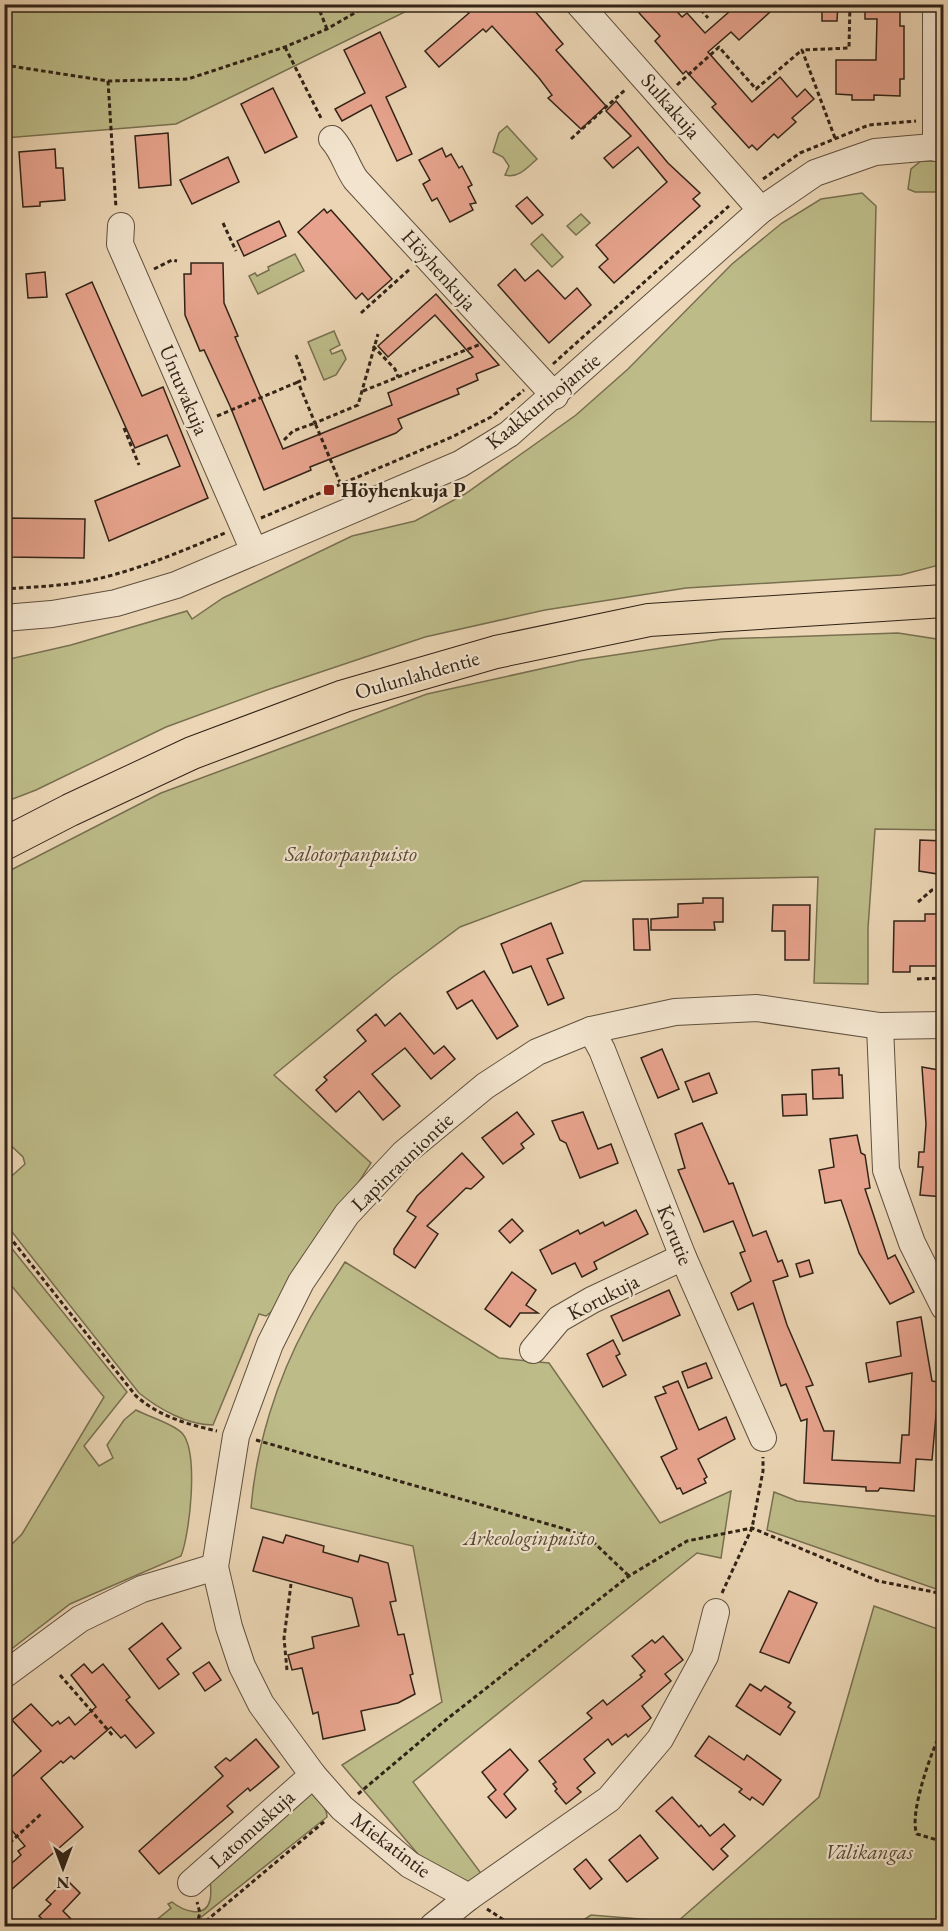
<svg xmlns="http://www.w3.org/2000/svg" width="948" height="1931" viewBox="0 0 948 1931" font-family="'EB Garamond',serif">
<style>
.green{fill:#bdbc89;stroke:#787050;stroke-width:1.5}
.building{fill:#e7a38d;stroke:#322317;stroke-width:1.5}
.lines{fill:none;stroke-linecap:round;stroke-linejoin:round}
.minor-casing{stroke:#60503e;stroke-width:28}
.major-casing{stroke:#322317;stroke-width:34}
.path{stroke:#322317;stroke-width:3;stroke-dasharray:4.5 3;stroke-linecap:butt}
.minor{stroke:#f2e4ce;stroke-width:26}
.major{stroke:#ebd5b4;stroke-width:32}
.poi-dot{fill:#8f2418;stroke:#f2e4ce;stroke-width:2}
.labels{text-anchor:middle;stroke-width:4.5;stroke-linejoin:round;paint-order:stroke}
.street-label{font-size:21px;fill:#322317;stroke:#f2e4ce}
.poi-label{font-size:21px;font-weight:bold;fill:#322317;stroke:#f2e4ce;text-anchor:start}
.park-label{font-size:21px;font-style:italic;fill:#554934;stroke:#f2e4ce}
</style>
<rect width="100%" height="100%" fill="#ebd5b4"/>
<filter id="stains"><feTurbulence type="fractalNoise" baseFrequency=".00333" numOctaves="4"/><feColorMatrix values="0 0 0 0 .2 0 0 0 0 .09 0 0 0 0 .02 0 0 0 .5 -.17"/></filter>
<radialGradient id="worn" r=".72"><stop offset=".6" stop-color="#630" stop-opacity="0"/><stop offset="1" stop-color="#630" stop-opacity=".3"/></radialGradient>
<!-- green -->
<g class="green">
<path d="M5,4H413V5L409,10L176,124L5,138Z"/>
<path d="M507,126L537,159C528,167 518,179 505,175L509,166L503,157L493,152L499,133Z"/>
<path d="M921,161H943V192H915L908,189L911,169Z"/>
<path d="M862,193L876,206L871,421L943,422V564L901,575L686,588L545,610L425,637L267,690L166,727L36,790L5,802V660L71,645L187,611L192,619L223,598L352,536L415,521L465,494L576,415L628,369L732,264L782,223L821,199Z"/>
<path d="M581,214L590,223L576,235L567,226Z"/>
<path d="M542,234L563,257L552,267L531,244Z"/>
<path d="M295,254L304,271L258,294L249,276L255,273L257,276L269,270L268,267Z"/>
<path d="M334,331L340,345L330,350L332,354L342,350L346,359L336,375L324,380L308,342Z"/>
<path d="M898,633L943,640V830L875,829L868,928V984L814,983L818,877L583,881L460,927L393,977L274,1075L371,1163L280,1305L266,1316L259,1314L213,1425C187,1425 159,1409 139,1393L5,1223V1182L25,1164L23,1157L5,1140V873L161,793L427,694L581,660L722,639Z"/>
<path d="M5,1240L127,1392L84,1446L99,1466L113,1458L107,1445L124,1420L136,1410C149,1417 172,1423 182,1433C199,1452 190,1533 181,1556L70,1604L5,1654V1551L22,1534L104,1397L5,1278Z"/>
<path d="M345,1262L499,1358L549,1363L660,1523L731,1491L721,1558L697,1553L413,1782L483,1876L466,1888L423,1860L342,1765L442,1702L413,1546L251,1508C256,1446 277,1379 307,1324C318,1303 332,1283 345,1262Z"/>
<path d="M774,1492L797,1501L943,1517L939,1590L767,1530Z"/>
<path d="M874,1606L943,1631V1926H875L793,1920L791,1926H574L591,1915L677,1922L819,1797Z"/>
<path d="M308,1791C317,1795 327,1808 327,1817L190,1926H149L171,1908L168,1904L172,1902C182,1910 205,1920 210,1900C212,1893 210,1883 210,1875Z"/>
</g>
<!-- building -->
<g class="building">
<path d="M460,4H529L563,44L556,50L606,106L581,129L548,98L552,95L539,78L492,26L486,32L483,29L439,67L425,51L469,13Z"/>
<path d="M631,4H670L682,17L687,13L705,33L738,4H779L739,40L731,32L708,52L752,102L780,77L797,97L805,89L814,99L792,118L796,122L778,138L774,134L757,150L752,145L749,148L712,107L716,104L686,71L683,74L655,41L660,36Z"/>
<path d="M822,4H838L837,21H822Z"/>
<path d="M865,4H900V26H904V79H900V96L874,95V100H852V95L836,94V60H876L877,19H865Z"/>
<path d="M380,32L406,87L386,97L412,154L397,161L371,105L342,121L335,109L365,93L344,50Z"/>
<path d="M273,88L297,137L265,153L241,104Z"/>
<path d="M616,101L668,163L700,193L693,199L700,206L614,283L599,267L608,259L596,245L667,182L638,147L613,168L604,158L631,136L606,111Z"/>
<path d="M168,133L171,185L139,188L135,136Z"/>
<path d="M442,148L446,157L451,154L459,168L462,166L472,185L468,187L476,203L470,204L473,210L450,222L437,198L432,201L423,184L430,180L419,160Z"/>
<path d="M55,149L56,168H63L65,200L40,202V206L23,207L19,152Z"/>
<path d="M228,157L239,182L192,204L180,180Z"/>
<path d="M527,197L543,215L532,224L516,206Z"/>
<path d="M324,209L327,213L331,210L392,279L368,300L362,293L356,299L298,232Z"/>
<path d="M279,221L286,236L244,256L237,241Z"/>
<path d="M191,263H223L224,303L238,336L235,337L283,449L392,405L388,393L473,357L435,315L388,357L378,346L436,294L499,365L476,374L478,380L457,389L459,394L398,419L402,428L396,433L310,467L311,470L264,490L230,406L204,350L200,351L185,315L184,274H191Z"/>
<path d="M515,269L525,281L538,270L565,299L577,288L591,305L549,343L498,285Z"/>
<path d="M45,272L47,297L28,298L26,274Z"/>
<path d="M92,282L142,396L163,387L208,498L109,541L95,501L180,466L167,435L135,448L66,294Z"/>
<path d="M4,518L85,519L84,558L4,557Z"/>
<path d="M920,840L944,841V875L919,871Z"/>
<path d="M703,898H723V922H714L715,930H651V919L678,917V904L703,903Z"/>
<path d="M773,905H810L809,960H785V931H772Z"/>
<path d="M925,914H942V966H910V972H893L894,921H925Z"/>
<path d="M633,919H648L650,950H634Z"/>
<path d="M551,923L563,953L547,959L564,998L548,1005L531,966L513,973L501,944Z"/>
<path d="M484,971L518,1026L497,1039L472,1000L457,1009L447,992Z"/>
<path d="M400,1013L434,1054L444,1046L455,1059L431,1079L405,1048L372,1074L400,1106L383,1120L359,1091L336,1112L316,1090L327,1080L324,1077L366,1041L357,1030L376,1014L385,1026Z"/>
<path d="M662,1049L679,1089L658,1098L641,1058Z"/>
<path d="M922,1067L944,1071V1197L920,1195L923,1167H918L919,1152H924L926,1124Z"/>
<path d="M839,1068V1075H842L843,1098L813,1099L812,1070Z"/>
<path d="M709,1073L717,1093L693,1102L685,1082Z"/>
<path d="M806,1094L807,1115L783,1116L782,1095Z"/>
<path d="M517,1112L534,1134L521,1144L524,1148L503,1164L482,1138Z"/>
<path d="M583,1112L598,1149L611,1144L618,1163L580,1178L566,1143L560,1140L552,1121Z"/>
<path d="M702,1123L729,1184L733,1183L753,1236L766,1231L778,1262L782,1260L788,1276L773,1281L787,1325L813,1385L806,1387L824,1431H834L832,1460L900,1463L902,1435H909L912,1373L869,1382L866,1363L901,1356L897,1322L921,1317L932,1381L939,1382L932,1460L916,1459L914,1491L880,1488L878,1491H866V1487L804,1483L807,1419L801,1421L786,1384L781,1386L753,1303L738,1310L731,1293L751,1281L740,1253L745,1251L733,1221L704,1232L678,1170L685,1168L675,1134Z"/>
<path d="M857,1135L861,1153L865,1155L870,1188L865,1189L888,1259L895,1255L914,1292L890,1304L859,1253L841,1200L825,1203L819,1170L834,1167L830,1139Z"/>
<path d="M462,1153L484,1177L471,1189L466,1188L427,1226L438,1234L415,1268L394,1254V1249L416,1217L407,1211L417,1196Z"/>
<path d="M636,1210L648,1234L594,1262L597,1269L582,1277L575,1263L552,1274L540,1250L578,1230L580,1234L603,1222L605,1226Z"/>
<path d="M512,1219L523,1231L510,1243L499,1231Z"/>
<path d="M809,1260L813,1273L800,1277L796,1264Z"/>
<path d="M512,1272L536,1290L526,1305L538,1313H520L510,1327L485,1309Z"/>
<path d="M669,1290L680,1315L623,1341L611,1316Z"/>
<path d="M613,1340L620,1354L616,1356L626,1375L603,1387L587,1354Z"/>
<path d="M706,1363L712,1378L688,1388L682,1372Z"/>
<path d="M678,1381L699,1430L726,1417L735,1439L698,1459L707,1477L704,1479L706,1483L683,1494L680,1488L677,1489L661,1457L677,1449L655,1397L666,1393L663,1387Z"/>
<path d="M286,1535L324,1546L323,1552L358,1562L360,1555L388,1563L396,1601L390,1602L398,1635L404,1634L413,1674L410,1675L415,1694L398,1703L361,1711L365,1730L323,1739L318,1712L313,1714L302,1668L292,1670L288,1655L314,1648L312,1637L359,1626L352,1598L253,1571L263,1537L283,1543Z"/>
<path d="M789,1591L817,1603L789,1663L760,1652Z"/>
<path d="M162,1623L181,1648L167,1659L179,1674L159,1689L129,1649Z"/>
<path d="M663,1636L683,1660L665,1674L671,1681L642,1706L651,1718L628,1737L626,1734L612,1745L608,1739L584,1759L595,1773L577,1788L581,1792L566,1804L555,1791L557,1789L553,1784L556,1782L539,1761L592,1718L587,1713L603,1700L607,1705L642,1677L640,1675L645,1671L632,1656L652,1640L655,1643Z"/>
<path d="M209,1662L221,1680L205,1691L193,1673Z"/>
<path d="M84,1664L92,1673L103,1664L130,1697L126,1700L154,1733L136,1748L125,1735L121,1738L111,1727L74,1759L71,1756L63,1763L61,1761L41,1778L83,1827L4,1896V1870L21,1855L18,1851L25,1846L4,1821V1784L41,1751L12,1720L31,1704L52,1726L58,1721L60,1724L69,1717L75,1725L96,1707L71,1675Z"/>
<path d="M750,1684L761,1691L765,1686L791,1703L788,1707L795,1712L780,1735L736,1706Z"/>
<path d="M709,1736L744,1760L747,1755L781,1780L763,1805L752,1797L750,1800L739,1792L742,1789L695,1756Z"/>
<path d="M256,1739L279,1767L250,1791L248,1788L227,1806L233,1812L159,1874L139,1851L223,1776L215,1767L226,1758L230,1761Z"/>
<path d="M510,1749L528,1770L504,1794L516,1809L506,1818L488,1797L496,1790L482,1772Z"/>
<path d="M672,1797L699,1827L701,1825L710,1836L724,1824L735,1836L721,1849L728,1856L713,1870L656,1811Z"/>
<path d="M640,1835L658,1858L627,1882L609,1860Z"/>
<path d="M586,1859L602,1879L590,1889L574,1869Z"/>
<path d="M66,1879L80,1893L63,1911L78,1926H49L39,1916L51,1904L46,1900Z"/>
</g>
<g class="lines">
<!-- minor casing -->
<g class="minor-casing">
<g id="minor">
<path d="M579,4L761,210"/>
<path d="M936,4V148"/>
<path d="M332,139C344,152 346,166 356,180L555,396"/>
<path d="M121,226L120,244L254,551"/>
<path d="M4,618L52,614L116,603L176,585L460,464L509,434L761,210L815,173L875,152L944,146"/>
<path d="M880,1026L886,1170L912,1243L944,1307"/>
<path d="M591,1030L602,1050L683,1257L763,1438"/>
<path d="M533,1350L559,1319L592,1300L683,1257"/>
<path d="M4,1675L80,1619L142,1589L215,1567"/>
<path d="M191,1883L313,1775"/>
<path d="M469,1897L410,1865L342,1808L313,1775L261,1704L242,1666L229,1627L215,1567L236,1436L270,1344L301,1282L347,1214L404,1153L485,1086L537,1052L591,1030L675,1012L757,1008L880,1026L944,1025"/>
<path d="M433,1926L469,1897L609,1799L660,1739L705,1656L716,1612"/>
</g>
</g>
<!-- major casing -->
<g class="major-casing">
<path id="major" d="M4,844L70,810L192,753L344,696L496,652L649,620L944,601"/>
</g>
<!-- path -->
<g class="path">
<path d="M317,4L327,29"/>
<path d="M696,4L708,18"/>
<path d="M816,8L819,4"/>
<path d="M285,47L322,120"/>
<path d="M4,65L108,81L188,79L285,47L327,29L370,4"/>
<path d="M108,81L116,208"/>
<path d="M677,85L719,47L756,89L802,50"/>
<path d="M835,138L802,50L849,48L850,4"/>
<path d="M571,139L626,89"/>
<path d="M763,179L800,153L869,125L916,121"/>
<path d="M223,223L236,251"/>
<path d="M154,269L172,260L177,261"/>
<path d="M361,313L411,268"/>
<path d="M373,346L395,369L398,377"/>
<path d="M296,355L305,379L298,382L315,423L358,405L378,334"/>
<path d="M553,364L729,206"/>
<path d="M363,391L481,344"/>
<path d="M217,416L298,382"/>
<path d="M124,428L139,465"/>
<path d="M284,440L293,431L315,423L341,485"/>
<path d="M4,468L6,442"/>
<path d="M261,518L452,437L491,417L524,390"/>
<path d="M4,589C32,587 61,586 88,581C136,571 180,552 225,533"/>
<path d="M918,902L932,890L944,889"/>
<path d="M917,979L944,978"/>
<path d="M4,1158L6,1156"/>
<path d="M4,1230L136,1396C160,1417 187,1424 217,1431"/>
<path d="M256,1440L586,1535L629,1576"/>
<path d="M722,1593L752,1528L763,1471V1457"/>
<path d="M287,1670L284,1638L291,1584"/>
<path d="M60,1675L114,1737"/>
<path d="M944,1726C933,1746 908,1815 917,1834L944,1842"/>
<path d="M358,1794L447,1719L629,1576L687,1541L752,1528L878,1581L944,1594"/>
<path d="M4,1848L41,1814"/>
<path d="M487,1909L513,1926"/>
<path d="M196,1926L200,1913L197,1902"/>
<path d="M200,1926L325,1821"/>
</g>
<!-- minor -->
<use href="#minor" class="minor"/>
<!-- major -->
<use href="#major" class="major"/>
</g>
<!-- markers -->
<rect class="poi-dot" x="323" y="484" width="12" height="12" rx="3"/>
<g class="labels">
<!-- street labels -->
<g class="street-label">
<text transform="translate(671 106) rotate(49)" y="7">Sulkakuja</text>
<text transform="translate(439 270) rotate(48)" y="7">Höyhenkuja</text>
<text transform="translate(184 390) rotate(67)" y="7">Untuvakuja</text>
<text transform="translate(543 401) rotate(-39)" y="7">Kaakkurinojantie</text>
<text transform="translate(417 675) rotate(-16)" y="7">Oulunlahdentie</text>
<text transform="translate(402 1162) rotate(-44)" y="7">Lapinrauniontie</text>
<text transform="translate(675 1235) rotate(68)" y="7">Korutie</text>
<text transform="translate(603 1297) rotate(-27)" y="7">Korukuja</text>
<text transform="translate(252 1829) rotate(-42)" y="7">Latomuskuja</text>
<text transform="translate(391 1845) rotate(37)" y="7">Miekatintie</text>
</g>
<!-- poi labels -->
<g class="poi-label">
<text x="341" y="497">Höyhenkuja P</text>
</g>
<!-- park labels -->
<g class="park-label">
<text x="351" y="861">Salotorpanpuisto</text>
<text x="529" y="1545">Arkeologinpuisto</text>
<text x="869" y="1859">Välikangas</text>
</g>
</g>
<!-- margin -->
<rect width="948" height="1931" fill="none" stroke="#ebd5b4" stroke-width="24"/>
<rect x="6" y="6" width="936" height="1919" fill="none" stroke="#322317" stroke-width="3"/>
<rect x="12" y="12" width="924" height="1907" fill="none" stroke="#322317" stroke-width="1.5"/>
<!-- north arrow -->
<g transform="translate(63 1868) rotate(180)" stroke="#f2e4ce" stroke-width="4.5" paint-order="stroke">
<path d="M0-4.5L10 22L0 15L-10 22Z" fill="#322317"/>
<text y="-9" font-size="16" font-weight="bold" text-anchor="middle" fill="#322317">N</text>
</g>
<rect width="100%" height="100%" filter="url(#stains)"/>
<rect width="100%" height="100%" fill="url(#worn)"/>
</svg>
